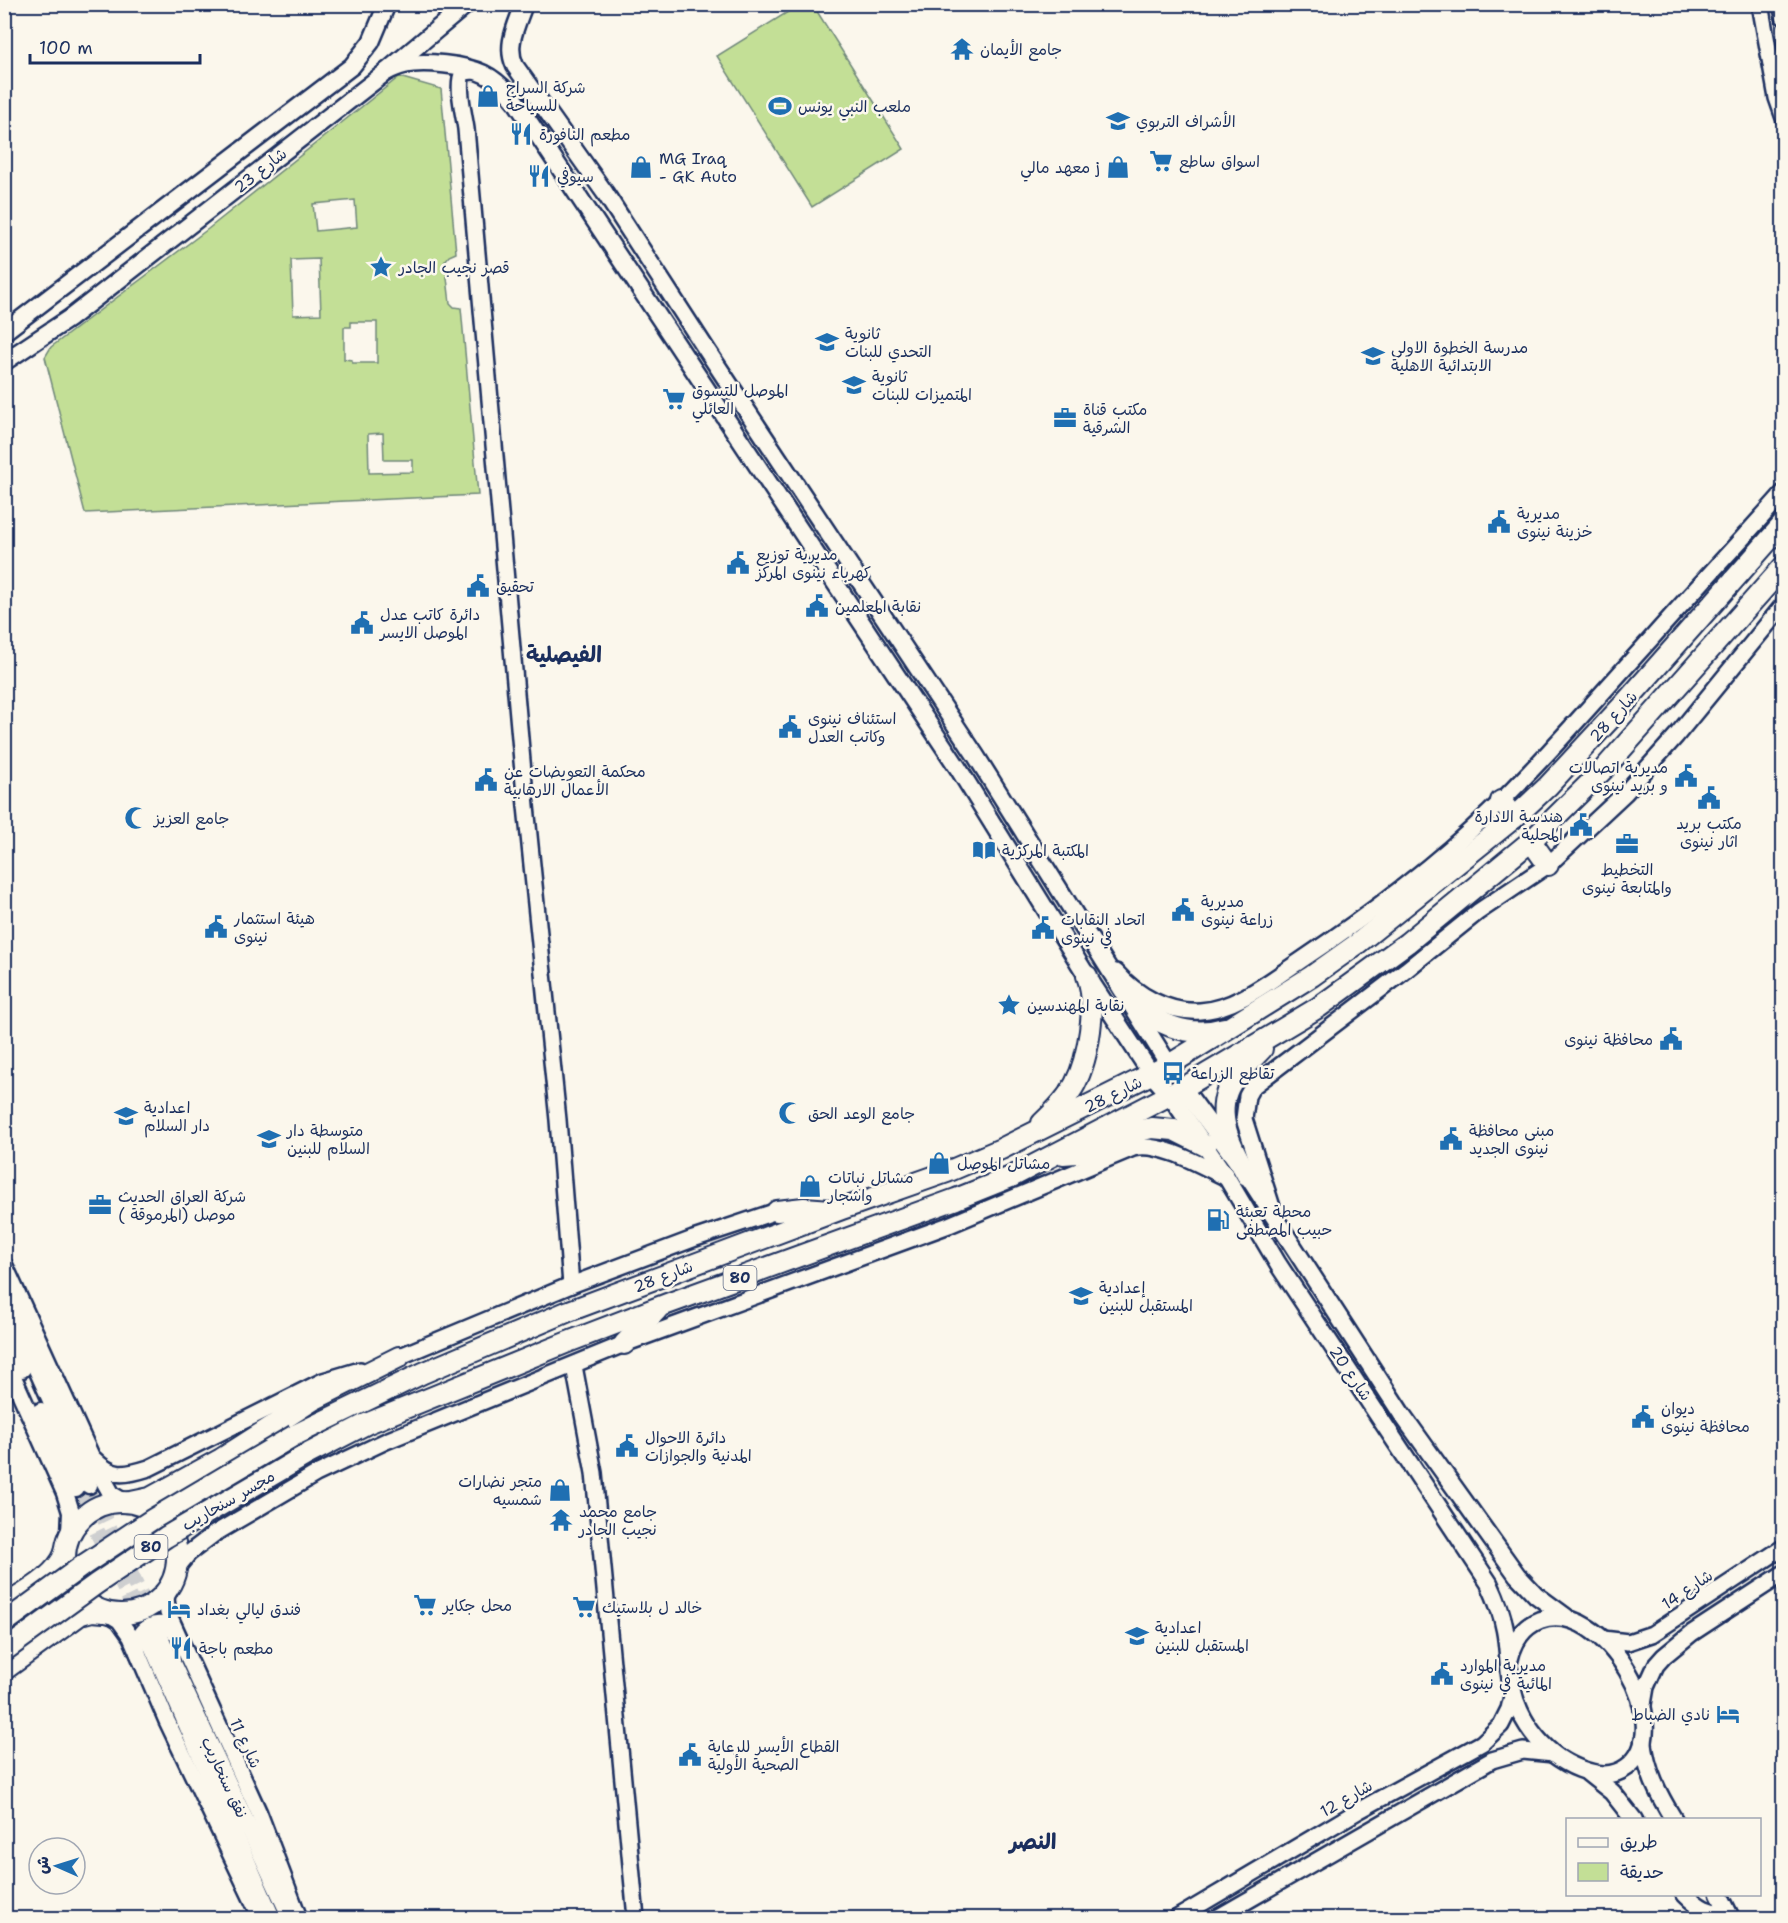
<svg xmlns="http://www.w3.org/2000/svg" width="1788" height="1923" viewBox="0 0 1788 1923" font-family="'Shantell Sans','Playpen Sans Arabic',sans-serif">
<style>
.green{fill:#c3df96;stroke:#6f877a;stroke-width:1.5;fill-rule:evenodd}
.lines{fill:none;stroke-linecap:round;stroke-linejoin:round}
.primary-tunnel{stroke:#cecfd0;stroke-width:16;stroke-dasharray:16 8;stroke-linecap:butt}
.secondary-casing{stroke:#1b2f5e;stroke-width:20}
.primary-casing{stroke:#1b2f5e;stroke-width:21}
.highway-casing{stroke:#1b2f5e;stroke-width:24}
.secondary{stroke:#fbf7ec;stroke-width:15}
.primary{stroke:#fbf7ec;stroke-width:16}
.highway{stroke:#fbf7ec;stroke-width:20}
.highway-bridge-casing{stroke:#1b2f5e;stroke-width:24;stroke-linecap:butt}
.highway-bridge{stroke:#fbf7ec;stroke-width:20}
.labels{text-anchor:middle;stroke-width:5;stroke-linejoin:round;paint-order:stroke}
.shield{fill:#fbf7ec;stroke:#5e6b89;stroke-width:1.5}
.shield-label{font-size:15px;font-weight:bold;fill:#1b2f5e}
.poi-label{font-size:16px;fill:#1b2f5e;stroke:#fbf7ec;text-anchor:start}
.street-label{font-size:16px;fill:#1b2f5e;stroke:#fbf7ec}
.district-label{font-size:22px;font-weight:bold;fill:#1b2f5e;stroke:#fbf7ec}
</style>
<rect width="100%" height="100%" fill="#fbf7ec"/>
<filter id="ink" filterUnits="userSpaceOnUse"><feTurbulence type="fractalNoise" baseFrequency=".0167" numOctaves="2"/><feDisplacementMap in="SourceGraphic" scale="12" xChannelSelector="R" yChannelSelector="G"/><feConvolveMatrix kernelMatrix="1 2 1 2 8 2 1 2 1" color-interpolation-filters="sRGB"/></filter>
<g filter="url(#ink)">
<!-- green -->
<g class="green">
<path d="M799,5H813L904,149L812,207L717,56Z"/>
<path d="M399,77L441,89L456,253L449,256L445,261L450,303L454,307L461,308L478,495L85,513L45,357L51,347L208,229ZM355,200L357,227L316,231L313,204ZM319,259L321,314L293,315L291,260ZM351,322H377V363H352V360L344,359V327H351ZM383,433L384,460H413V472L369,473L368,434Z"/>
</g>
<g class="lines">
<!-- primary-tunnel -->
<g class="primary-tunnel">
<path d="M89,1485L159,1635"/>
<path d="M76,1488L149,1639"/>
</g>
<!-- secondary casing -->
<g class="secondary-casing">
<g id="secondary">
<path d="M1760,4L1777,98L1784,118"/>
<path d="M1781,4L1784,17"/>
<path d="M474,71L463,72C456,85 464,114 466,129L526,806L558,1120L571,1285"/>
<path d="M1116,972C1136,995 1168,1013 1200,1011C1236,1009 1271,980 1300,961C1366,917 1432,868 1489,813C1546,758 1597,698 1650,640C1694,590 1740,542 1784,492"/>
<path d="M1273,1210L1244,1119L1247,1096L1252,1087L1406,970L1478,912L1548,865L1625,793L1676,736L1784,604"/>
<path d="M391,1360L571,1285L693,1239L777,1211"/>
<path d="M574,1366L594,1473L636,1918"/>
<path d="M94,1459C113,1478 124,1476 149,1468L323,1381L360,1370"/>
<path d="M173,1577L180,1564L189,1553L214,1534L316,1474L386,1441L624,1344L949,1225L1133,1148C1160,1141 1202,1166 1227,1178"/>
<path d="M171,1582L166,1599L168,1613L259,1813L299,1918"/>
<path d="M106,1612L119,1620L131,1637L167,1721L261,1918"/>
<path d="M1603,1639L1628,1642L1652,1634L1784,1547"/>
<path d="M138,1653C133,1629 161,1613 176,1634"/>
<path d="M1642,1710L1646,1687L1656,1665L1664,1656L1692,1633L1784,1573"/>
<path d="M1177,1918L1358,1811L1482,1743L1501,1725L1509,1709L1513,1692"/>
<path d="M1217,1918L1492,1760L1523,1751L1554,1754"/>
</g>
</g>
<!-- primary casing -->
<g class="primary-casing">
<g id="primary">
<path d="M524,4C517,25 505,45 515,66L605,193L708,352L976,756L1169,1065"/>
<path d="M386,72C392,69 398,66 404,65C423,60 466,65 484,74C497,80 507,91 516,102L958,768L1087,976L1152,1075L1170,1095L1227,1178L1278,1264L1489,1583C1496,1598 1502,1613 1505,1630C1508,1645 1508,1660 1510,1675C1514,1716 1541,1754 1580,1769C1596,1775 1612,1778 1627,1767C1680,1729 1604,1597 1540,1620C1522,1627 1513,1642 1509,1661"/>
<path d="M4,332L352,66L371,42L387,4"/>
<path d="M4,362L70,318L386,72L467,4"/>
<path d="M1183,1088L1247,1175L1401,1413L1517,1575L1536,1595L1566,1617"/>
<path d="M4,1265L93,1461L112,1495L124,1502"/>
<path d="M4,1296L89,1485"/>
<path d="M4,1331L22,1369"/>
<path d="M4,1357L65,1493L71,1512L70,1534"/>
<path d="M41,1411L76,1488"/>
<path d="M159,1635L291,1918"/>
<path d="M149,1639L272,1918"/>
<path d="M1643,1740C1646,1771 1658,1794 1674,1820"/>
<path d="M1588,1773L1612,1792L1634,1820"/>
<path d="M1685,1894C1698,1907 1709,1915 1727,1912"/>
<path d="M1719,1894L1731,1918"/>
</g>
</g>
<!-- highway casing -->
<g class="highway-casing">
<g id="highway">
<path d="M1501,801L1514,818"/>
<path d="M1531,841L1548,865"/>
<path d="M1127,996C1152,1023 1187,1039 1224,1028"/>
<path d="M1042,1123C1054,1112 1067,1099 1075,1084C1088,1059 1098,1003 1087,976"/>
<path d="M1063,1154L1090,1152L1138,1131L1152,1128L1174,1130L1206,1146"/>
<path d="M1247,1175C1233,1149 1214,1117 1229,1087C1236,1073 1251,1061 1262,1049"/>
<path d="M777,1211L804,1208L831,1210"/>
<path d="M624,1344L657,1310"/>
<path d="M295,1435L423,1373L569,1311L842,1209L947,1172L1001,1149L1169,1065L1312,976L1357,944L1514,818L1548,786L1624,704L1784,523"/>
<path d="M306,1455L366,1424L568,1342L667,1304L956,1199L1011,1177L1183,1088L1284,1028L1319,1007L1407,943L1531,841L1604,769L1784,566"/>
<circle cx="121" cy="1558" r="56"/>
<path d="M131,1502L150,1498L221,1459L313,1400L399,1357"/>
<path d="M4,1606C25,1592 56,1577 65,1553"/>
<path d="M4,1670L81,1614L92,1611L104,1612"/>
</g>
</g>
<!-- secondary -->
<use href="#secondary" class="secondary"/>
<!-- primary -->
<use href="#primary" class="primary"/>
<!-- highway -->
<use href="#highway" class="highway"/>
<!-- highway-bridge casing -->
<g class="highway-bridge-casing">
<g id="highway-bridge">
<path d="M4,1623L85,1564L153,1519L295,1435"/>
<path d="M4,1651L96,1584L166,1537L306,1455"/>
</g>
</g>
<!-- highway-bridge -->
<use href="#highway-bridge" class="highway-bridge"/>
</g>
</g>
<!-- icons -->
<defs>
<g id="temple-bare" transform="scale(1.8)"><path d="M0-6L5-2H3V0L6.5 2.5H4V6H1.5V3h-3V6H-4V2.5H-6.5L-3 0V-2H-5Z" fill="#1f6fb2" stroke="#fbf7ec" stroke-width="2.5" paint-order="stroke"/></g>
<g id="shop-bare" transform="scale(1.8)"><path d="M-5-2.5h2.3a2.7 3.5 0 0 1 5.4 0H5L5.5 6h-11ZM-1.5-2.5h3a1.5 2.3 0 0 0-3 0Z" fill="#1f6fb2" stroke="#fbf7ec" stroke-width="2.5" paint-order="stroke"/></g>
<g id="stadium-bare" transform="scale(1.8)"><path d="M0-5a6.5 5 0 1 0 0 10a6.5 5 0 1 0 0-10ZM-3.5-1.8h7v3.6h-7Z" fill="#1f6fb2" stroke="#fbf7ec" stroke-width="2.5" paint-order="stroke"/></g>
<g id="university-bare" transform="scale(1.8)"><path d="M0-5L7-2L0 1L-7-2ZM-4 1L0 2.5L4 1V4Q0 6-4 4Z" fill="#1f6fb2" stroke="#fbf7ec" stroke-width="2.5" paint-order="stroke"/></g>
<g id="restaurant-bare" transform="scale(1.8)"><path d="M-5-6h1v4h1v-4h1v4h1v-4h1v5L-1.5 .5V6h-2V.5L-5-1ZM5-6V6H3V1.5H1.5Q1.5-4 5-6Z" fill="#1f6fb2" stroke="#fbf7ec" stroke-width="2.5" paint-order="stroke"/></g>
<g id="supermarket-bare" transform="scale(1.8)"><path d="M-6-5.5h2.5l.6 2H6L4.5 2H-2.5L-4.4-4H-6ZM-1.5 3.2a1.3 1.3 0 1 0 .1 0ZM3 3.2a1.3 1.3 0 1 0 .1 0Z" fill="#1f6fb2" stroke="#fbf7ec" stroke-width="2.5" paint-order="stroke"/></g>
<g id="sight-bare" transform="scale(1.8)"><path d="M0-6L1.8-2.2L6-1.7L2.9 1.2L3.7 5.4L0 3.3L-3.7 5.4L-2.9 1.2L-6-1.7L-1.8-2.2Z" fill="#1f6fb2" stroke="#fbf7ec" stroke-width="2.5" paint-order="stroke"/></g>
<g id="school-bare" transform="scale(1.8)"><path d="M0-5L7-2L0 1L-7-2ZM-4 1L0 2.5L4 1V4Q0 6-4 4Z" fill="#1f6fb2" stroke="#fbf7ec" stroke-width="2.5" paint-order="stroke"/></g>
<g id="office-bare" transform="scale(1.8)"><path d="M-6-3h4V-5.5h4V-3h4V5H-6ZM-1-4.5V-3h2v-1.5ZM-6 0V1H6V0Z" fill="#1f6fb2" stroke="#fbf7ec" stroke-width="2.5" paint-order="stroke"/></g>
<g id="civic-bare" transform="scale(1.8)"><path d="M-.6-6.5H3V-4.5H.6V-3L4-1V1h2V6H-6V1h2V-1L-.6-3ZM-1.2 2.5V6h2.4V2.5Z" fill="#1f6fb2" stroke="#fbf7ec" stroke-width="2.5" paint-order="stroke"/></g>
<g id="mosque-bare" transform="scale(1.8)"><path d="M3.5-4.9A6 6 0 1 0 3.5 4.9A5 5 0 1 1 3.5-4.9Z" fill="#1f6fb2" stroke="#fbf7ec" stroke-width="2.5" paint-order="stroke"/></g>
<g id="library-bare" transform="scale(1.8)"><path d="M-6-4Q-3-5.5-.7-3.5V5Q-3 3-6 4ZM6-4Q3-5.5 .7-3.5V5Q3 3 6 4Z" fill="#1f6fb2" stroke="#fbf7ec" stroke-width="2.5" paint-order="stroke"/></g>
<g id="bus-bare" transform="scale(1.8)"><path d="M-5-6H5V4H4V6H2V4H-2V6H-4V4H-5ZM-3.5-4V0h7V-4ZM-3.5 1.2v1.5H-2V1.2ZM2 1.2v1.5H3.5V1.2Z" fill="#1f6fb2" stroke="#fbf7ec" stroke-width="2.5" paint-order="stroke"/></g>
<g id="fuel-bare" transform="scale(1.8)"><path d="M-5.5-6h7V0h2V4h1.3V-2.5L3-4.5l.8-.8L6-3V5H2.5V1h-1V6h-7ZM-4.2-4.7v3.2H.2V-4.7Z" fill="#1f6fb2" stroke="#fbf7ec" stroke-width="2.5" paint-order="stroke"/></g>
<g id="hotel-bare" transform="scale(1.8)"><path d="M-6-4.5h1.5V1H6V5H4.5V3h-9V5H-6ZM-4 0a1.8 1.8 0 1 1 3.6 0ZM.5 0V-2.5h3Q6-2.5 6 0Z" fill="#1f6fb2" stroke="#fbf7ec" stroke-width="2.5" paint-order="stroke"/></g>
</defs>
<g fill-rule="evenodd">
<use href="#temple-bare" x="962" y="49"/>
<use href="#shop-bare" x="488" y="96"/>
<use href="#stadium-bare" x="780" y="106"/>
<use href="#university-bare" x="1118" y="121"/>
<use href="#restaurant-bare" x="521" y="134"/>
<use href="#supermarket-bare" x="1161" y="161"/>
<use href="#shop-bare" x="641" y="167"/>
<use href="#shop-bare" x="1118" y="167"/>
<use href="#restaurant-bare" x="539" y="176"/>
<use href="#sight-bare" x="381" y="267"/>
<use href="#school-bare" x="827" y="342"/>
<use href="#school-bare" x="1373" y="356"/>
<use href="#school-bare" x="854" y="385"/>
<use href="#supermarket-bare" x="674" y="399"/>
<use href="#office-bare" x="1065" y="418"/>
<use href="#civic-bare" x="1499" y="522"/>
<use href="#civic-bare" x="738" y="563"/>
<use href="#civic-bare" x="478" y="586"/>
<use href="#civic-bare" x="817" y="606"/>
<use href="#civic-bare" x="362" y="623"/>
<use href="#civic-bare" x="790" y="727"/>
<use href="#civic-bare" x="1686" y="776"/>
<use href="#civic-bare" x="486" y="780"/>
<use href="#civic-bare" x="1709" y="798"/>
<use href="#mosque-bare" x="136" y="818"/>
<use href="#civic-bare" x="1581" y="825"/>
<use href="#office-bare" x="1627" y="844"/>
<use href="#library-bare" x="984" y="850"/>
<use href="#civic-bare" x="1183" y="910"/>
<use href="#civic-bare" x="216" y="927"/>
<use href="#civic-bare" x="1043" y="928"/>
<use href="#sight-bare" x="1009" y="1005"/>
<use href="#civic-bare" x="1671" y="1039"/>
<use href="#bus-bare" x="1173" y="1073"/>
<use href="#mosque-bare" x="790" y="1113"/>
<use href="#school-bare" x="126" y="1116"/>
<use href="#school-bare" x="269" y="1139"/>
<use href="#civic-bare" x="1451" y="1139"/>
<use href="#shop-bare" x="939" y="1163"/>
<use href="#shop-bare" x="810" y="1186"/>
<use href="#office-bare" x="100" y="1205"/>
<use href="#fuel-bare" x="1218" y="1220"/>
<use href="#school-bare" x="1081" y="1296"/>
<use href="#civic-bare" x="1643" y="1417"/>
<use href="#civic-bare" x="627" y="1446"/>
<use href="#shop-bare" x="560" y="1490"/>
<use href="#temple-bare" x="561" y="1520"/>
<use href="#supermarket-bare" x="425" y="1605"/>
<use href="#supermarket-bare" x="584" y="1607"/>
<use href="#hotel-bare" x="179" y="1609"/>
<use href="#school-bare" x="1137" y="1636"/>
<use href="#restaurant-bare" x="181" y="1648"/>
<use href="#civic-bare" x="1442" y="1674"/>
<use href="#hotel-bare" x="1728" y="1714"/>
<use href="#civic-bare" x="690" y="1755"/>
</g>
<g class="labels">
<!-- shield labels -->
<g class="shield">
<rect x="723.5" y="1266" width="33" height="24" rx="4.5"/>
<rect x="134.5" y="1535" width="33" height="24" rx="4.5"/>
</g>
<g class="shield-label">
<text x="740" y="1283">80</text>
<text x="151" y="1552">80</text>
</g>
<!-- poi labels -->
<g class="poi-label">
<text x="980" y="55">جامع الأيمان</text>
<text x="506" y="93">شركة السراج<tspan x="506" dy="18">للسياحة</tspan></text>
<text x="798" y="112">ملعب النبي يونس</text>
<text x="1136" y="127">الأشراف التربوي</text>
<text x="539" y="140">مطعم النافورة</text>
<text x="659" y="164">MG Iraq<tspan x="659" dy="18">- GK Auto</tspan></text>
<text x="1179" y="167">اسواق ساطع</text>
<text x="1100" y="173" text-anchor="end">معهد مالي j</text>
<text x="557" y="182">سيوفي</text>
<text x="399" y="273">قصر نجيب الجادر</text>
<text x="845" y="339">ثانوية<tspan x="845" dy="18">التحدي للبنات</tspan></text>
<text x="1391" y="353">مدرسة الخطوة الاولى<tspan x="1391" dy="18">الابتدائية الاهلية</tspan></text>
<text x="872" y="382">ثانوية<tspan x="872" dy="18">المتميزات للبنات</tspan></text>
<text x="692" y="396">الموصل للتسوق<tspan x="692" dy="18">العائلي</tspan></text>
<text x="1083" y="415">مكتب قناة<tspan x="1083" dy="18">الشرقية</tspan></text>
<text x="1517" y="519">مديرية<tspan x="1517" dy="18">خزينة نينوى</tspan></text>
<text x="756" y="560">مديرية توزيع<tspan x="756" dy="18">كهرباء نينوى المركز</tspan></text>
<text x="496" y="592">تحقيق</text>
<text x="835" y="612">نقابة المعلمين</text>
<text x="380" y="620">دائرة كاتب عدل<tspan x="380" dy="18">الموصل الايسر</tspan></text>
<text x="808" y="724">استئناف نينوى<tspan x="808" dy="18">وكاتب العدل</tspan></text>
<text x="1668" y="773" text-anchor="end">مديرية اتصالات<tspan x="1668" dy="18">و بريد نينوى</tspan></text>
<text x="504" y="777">محكمة التعويضات عن<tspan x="504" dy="18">الأعمال الارهابية</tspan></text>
<text x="1563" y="822" text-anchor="end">هندسة الادارة<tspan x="1563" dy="18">المحلية</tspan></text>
<text x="154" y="824">جامع العزيز</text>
<text x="1709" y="829" text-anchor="middle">مكتب بريد<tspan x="1709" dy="18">اثار نينوى</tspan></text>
<text x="1002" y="856">المكتبة المركزية</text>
<text x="1627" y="875" text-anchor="middle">التخطيط<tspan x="1627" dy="18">والمتابعة نينوى</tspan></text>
<text x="1201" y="907">مديرية<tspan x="1201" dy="18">زراعة نينوى</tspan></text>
<text x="234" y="924">هيئة استثمار<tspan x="234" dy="18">نينوى</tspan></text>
<text x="1061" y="925">اتحاد النقابات<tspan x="1061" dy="18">في نينوى</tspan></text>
<text x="1027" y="1011">نقابة المهندسين</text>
<text x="1653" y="1045" text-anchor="end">محافظة نينوى</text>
<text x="1191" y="1079">تقاطع الزراعة</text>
<text x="144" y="1113">اعدادية<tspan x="144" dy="18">دار السلام</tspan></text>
<text x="808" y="1119">جامع الوعد الحق</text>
<text x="287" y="1136">متوسطة دار<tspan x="287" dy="18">السلام للبنين</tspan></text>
<text x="1469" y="1136">مبنى محافظة<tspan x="1469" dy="18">نينوى الجديد</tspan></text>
<text x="957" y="1169">مشاتل الموصل</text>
<text x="828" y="1183">مشاتل نباتات<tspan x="828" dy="18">واشجار</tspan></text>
<text x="118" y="1202">شركة العراق الحديث<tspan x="118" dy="18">( المرموقة) موصل</tspan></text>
<text x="1236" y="1217">محطة تعبئة<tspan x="1236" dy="18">حبيب المصطفى</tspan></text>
<text x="1099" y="1293">إعدادية<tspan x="1099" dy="18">المستقبل للبنين</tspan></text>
<text x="1661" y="1414">ديوان<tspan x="1661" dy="18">محافظة نينوى</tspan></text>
<text x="645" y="1443">دائرة الاحوال<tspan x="645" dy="18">المدنية والجوازات</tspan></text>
<text x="542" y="1487" text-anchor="end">متجر نضارات<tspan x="542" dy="18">شمسيه</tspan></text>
<text x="579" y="1517">جامع محمد<tspan x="579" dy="18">نجيب الجادر</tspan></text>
<text x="443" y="1611">محل جكاير</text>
<text x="602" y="1613">خالد ل بلاستيك</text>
<text x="197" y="1615">فندق ليالي بغداد</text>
<text x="1155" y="1633">اعدادية<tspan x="1155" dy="18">المستقبل للبنين</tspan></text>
<text x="199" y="1654">مطعم باجة</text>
<text x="1460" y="1671">مديرية الموارد<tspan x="1460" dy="18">المائية في نينوى</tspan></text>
<text x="1710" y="1720" text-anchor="end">نادي الضباط</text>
<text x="708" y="1752">القطاع الأيسر للرعاية<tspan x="708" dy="18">الصحية الأولية</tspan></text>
</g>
<!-- street labels -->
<g class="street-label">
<text transform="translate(260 170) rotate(-38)" y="6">شارع 23</text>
<text transform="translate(1613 716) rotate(-48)" y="6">شارع 28</text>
<text transform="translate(1113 1094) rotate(-26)" y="6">شارع 28</text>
<text transform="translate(663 1276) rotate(-21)" y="6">شارع 28</text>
<text transform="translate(1351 1373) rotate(56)" y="6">شارع 20</text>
<text transform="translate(228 1500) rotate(-30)" y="6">مجسر سنحاريب</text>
<text transform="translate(1687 1589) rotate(-34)" y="6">شارع 14</text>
<text transform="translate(246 1743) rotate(65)" y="6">شارع 11</text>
<text transform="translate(225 1777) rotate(65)" y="6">نفق سنحاريب</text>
<text transform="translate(1346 1798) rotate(-30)" y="6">شارع 12</text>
</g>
<!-- district labels -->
<g class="district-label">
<text x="564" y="662">الفيصلية</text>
<text x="1033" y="1849">النصر</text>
</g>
</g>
<!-- margin -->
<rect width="1788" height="1923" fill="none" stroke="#fbf7ec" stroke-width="24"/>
<rect x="12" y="12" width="1764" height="1899" fill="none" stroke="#1b2f5e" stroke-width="2" filter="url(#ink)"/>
<!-- legend -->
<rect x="1566" y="1818" width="195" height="78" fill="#fbf7ec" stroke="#a1a7b3" stroke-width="1.5"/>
<rect x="1578" y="1838" width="30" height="9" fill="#fbf7ec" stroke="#a1a7b3" stroke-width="1.5"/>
<text x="1620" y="1848" font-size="18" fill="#1b2f5e">طريق</text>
<rect x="1578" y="1863" width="30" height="18" fill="#c3df96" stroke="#a1a7b3" stroke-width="1.5"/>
<text x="1620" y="1878" font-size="18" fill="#1b2f5e">حديقة</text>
<!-- north arrow -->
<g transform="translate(57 1866) rotate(273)"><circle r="28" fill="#fbf7ec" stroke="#a1a7b3" stroke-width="1.5"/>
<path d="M0-4.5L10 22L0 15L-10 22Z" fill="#1f6fb2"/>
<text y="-9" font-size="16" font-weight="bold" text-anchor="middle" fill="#1b2f5e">ش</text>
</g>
<!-- scale -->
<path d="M30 54v9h170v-9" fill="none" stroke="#1b2f5e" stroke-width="3"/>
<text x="39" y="54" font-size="18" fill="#1b2f5e" stroke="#fbf7ec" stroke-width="4.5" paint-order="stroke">100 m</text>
</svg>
